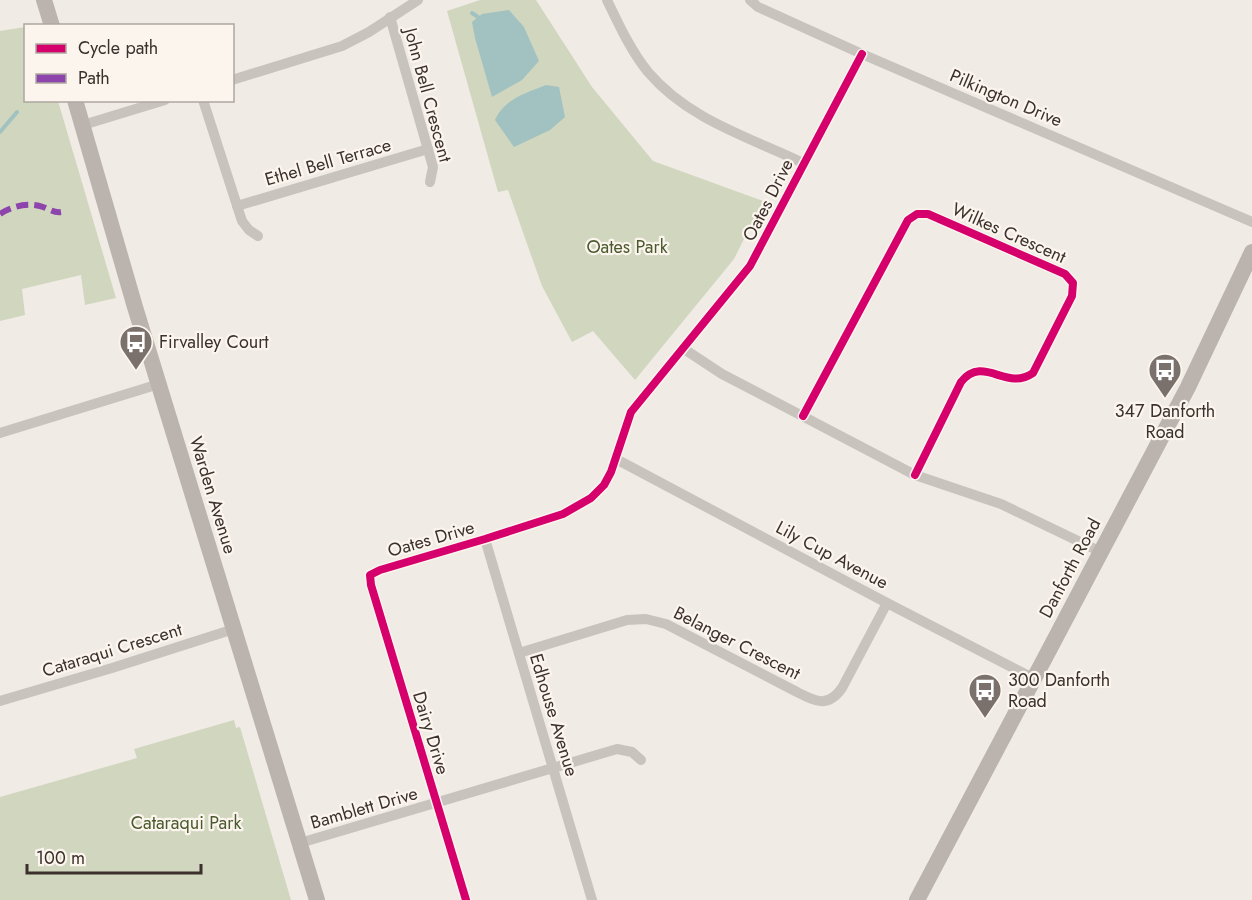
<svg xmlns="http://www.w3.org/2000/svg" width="1252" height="900" viewBox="0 0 1252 900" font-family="Jost,sans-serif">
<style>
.green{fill:#d1d6bf}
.water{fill:#a1c2c1}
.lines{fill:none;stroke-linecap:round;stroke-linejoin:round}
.stream{stroke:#a1c2c1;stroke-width:4}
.minor{stroke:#c9c3be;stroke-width:10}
.secondary{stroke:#bab3ae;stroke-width:16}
.quiet{stroke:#8e44ad;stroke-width:6;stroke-dasharray:12 6;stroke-linecap:butt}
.cycleway-casing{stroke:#fbf5ee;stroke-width:11}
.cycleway{stroke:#d6006c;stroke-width:8}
.labels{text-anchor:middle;stroke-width:4.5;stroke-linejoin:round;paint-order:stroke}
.street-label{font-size:18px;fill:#3b302b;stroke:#fbf5ee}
.park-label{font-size:18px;fill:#4a5a2e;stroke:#fbf5ee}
.poi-label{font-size:18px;fill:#3b302b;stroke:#fbf5ee;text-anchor:start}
</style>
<rect width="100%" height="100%" fill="#f0ebe5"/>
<!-- green -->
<g class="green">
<path d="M480,0H536L592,87L653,161L763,201L734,259L635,380L593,331L572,342L542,286L508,190L498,192L447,11Z"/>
<path d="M25,27L26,100L58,101L116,298L85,305L81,275L22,289L25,315L0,321V31Z"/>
<path d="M234,720L236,728L240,727L291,900H0V797L137,758L134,749Z"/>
</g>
<!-- water -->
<g class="water">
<path d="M509,10L524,27L539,61L522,80L492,97L475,38L472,22L482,14Z"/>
<path d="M546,85L559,87L565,117L550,130L514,147L495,120C504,99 526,93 546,85Z"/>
</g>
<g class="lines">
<!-- stream -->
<g class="stream">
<path d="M472,13L478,17"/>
<path d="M0,132L17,112"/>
</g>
<!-- minor -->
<g class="minor">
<path d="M607,0C619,25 631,51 648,72C689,120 749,137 803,163"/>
<path d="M750,0L758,7L862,54L1252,222"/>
<path d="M390,17L433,167L430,182"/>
<path d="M232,80L342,46L369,32L418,0"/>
<path d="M203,100L242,221L249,230L258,236"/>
<path d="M83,125L165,100"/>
<path d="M237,206L428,149"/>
<path d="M684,349L722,374L915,475L1001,504L1101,552"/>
<path d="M803,416L908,220L917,214H928L1065,274L1073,283L1072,296L1033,373C1006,392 984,354 961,382L915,475"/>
<path d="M0,433L159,384"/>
<path d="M616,459L887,603L1033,678"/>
<path d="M485,539L592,900"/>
<path d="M519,653L627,620L646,619L666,624L795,691C815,701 827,709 842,688L887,603"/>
<path d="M0,701L112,668L234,629"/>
<path d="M300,843L617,749L632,752L641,760"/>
<path d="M466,900L371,585L370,575L380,570L485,539L563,514L591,498L604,485L611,472L631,412L750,266L862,54"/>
</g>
<!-- secondary -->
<g class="secondary">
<path d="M44,0L52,26"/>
<path d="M75,100L135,307L317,900"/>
<path d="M917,900L1188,387L1252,252"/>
</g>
<!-- quiet -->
<path class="quiet" d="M0,214C12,206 29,202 43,207C49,209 54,213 61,212"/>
<!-- cycleway casing -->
<g class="cycleway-casing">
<g id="cycleway">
<path d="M803,416L908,220L917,214H928L1065,274L1073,283L1072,296L1033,373C1006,392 984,354 961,382L915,475"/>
<path d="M466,900L371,585L370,575L380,570L485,539L563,514L591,498L604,485L611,472L631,412L750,266L862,54"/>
</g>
</g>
<!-- cycleway -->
<use href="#cycleway" class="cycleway"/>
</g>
<!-- icons -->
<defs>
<g id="bus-pin" transform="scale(1.725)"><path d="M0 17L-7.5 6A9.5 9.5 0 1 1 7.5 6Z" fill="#7a716c" stroke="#fbf5ee"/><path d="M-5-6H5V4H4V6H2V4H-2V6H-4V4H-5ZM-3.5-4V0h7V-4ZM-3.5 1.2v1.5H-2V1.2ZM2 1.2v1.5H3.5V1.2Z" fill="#fff"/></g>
</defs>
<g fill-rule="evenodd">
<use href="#bus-pin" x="136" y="342"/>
<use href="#bus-pin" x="1165" y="370"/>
<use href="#bus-pin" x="985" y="690"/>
</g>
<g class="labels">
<!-- street labels -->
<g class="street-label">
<text transform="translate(428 95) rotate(75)" y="6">John Bell Crescent</text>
<text transform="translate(1006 98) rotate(23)" y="6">Pilkington Drive</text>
<text transform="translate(328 162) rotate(-16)" y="6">Ethel Bell Terrace</text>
<text transform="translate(768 200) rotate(-63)" y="6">Oates Drive</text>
<text transform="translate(1009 233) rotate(24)" y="6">Wilkes Crescent</text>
<text transform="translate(213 495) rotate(73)" y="6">Warden Avenue</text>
<text transform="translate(431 539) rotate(-16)" y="6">Oates Drive</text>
<text transform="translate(832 555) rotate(28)" y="6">Lily Cup Avenue</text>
<text transform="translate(1070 568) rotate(-62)" y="6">Danforth Road</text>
<text transform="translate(737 643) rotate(27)" y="6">Belanger Crescent</text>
<text transform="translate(112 650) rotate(-17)" y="6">Cataraqui Crescent</text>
<text transform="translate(554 715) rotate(73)" y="6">Edhouse Avenue</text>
<text transform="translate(431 733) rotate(73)" y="6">Dairy Drive</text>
<text transform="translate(364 808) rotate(-16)" y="6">Bamblett Drive</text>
</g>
<!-- park labels -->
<g class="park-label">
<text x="627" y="253">Oates Park</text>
<text x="186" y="829">Cataraqui Park</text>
</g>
<!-- poi labels -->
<g class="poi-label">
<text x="159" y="348">Firvalley Court</text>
<text x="1165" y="417" text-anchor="middle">347 Danforth<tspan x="1165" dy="21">Road</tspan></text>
<text x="1008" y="686">300 Danforth<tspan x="1008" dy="21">Road</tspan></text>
</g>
</g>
<!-- legend -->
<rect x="24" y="24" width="210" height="78" fill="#fbf5ee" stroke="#aea6a0" stroke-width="1.5"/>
<rect x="36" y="44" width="30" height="9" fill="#d6006c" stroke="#aea6a0" stroke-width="1.5"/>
<text x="78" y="54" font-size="18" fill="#3b302b">Cycle path</text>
<rect x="36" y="74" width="30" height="9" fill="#8e44ad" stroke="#aea6a0" stroke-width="1.5"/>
<text x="78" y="84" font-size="18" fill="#3b302b">Path</text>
<!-- scale -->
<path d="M27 864v9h174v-9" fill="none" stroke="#3b302b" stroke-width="3"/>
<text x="36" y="864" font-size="18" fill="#3b302b" stroke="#fbf5ee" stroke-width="4.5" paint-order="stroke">100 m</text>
</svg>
